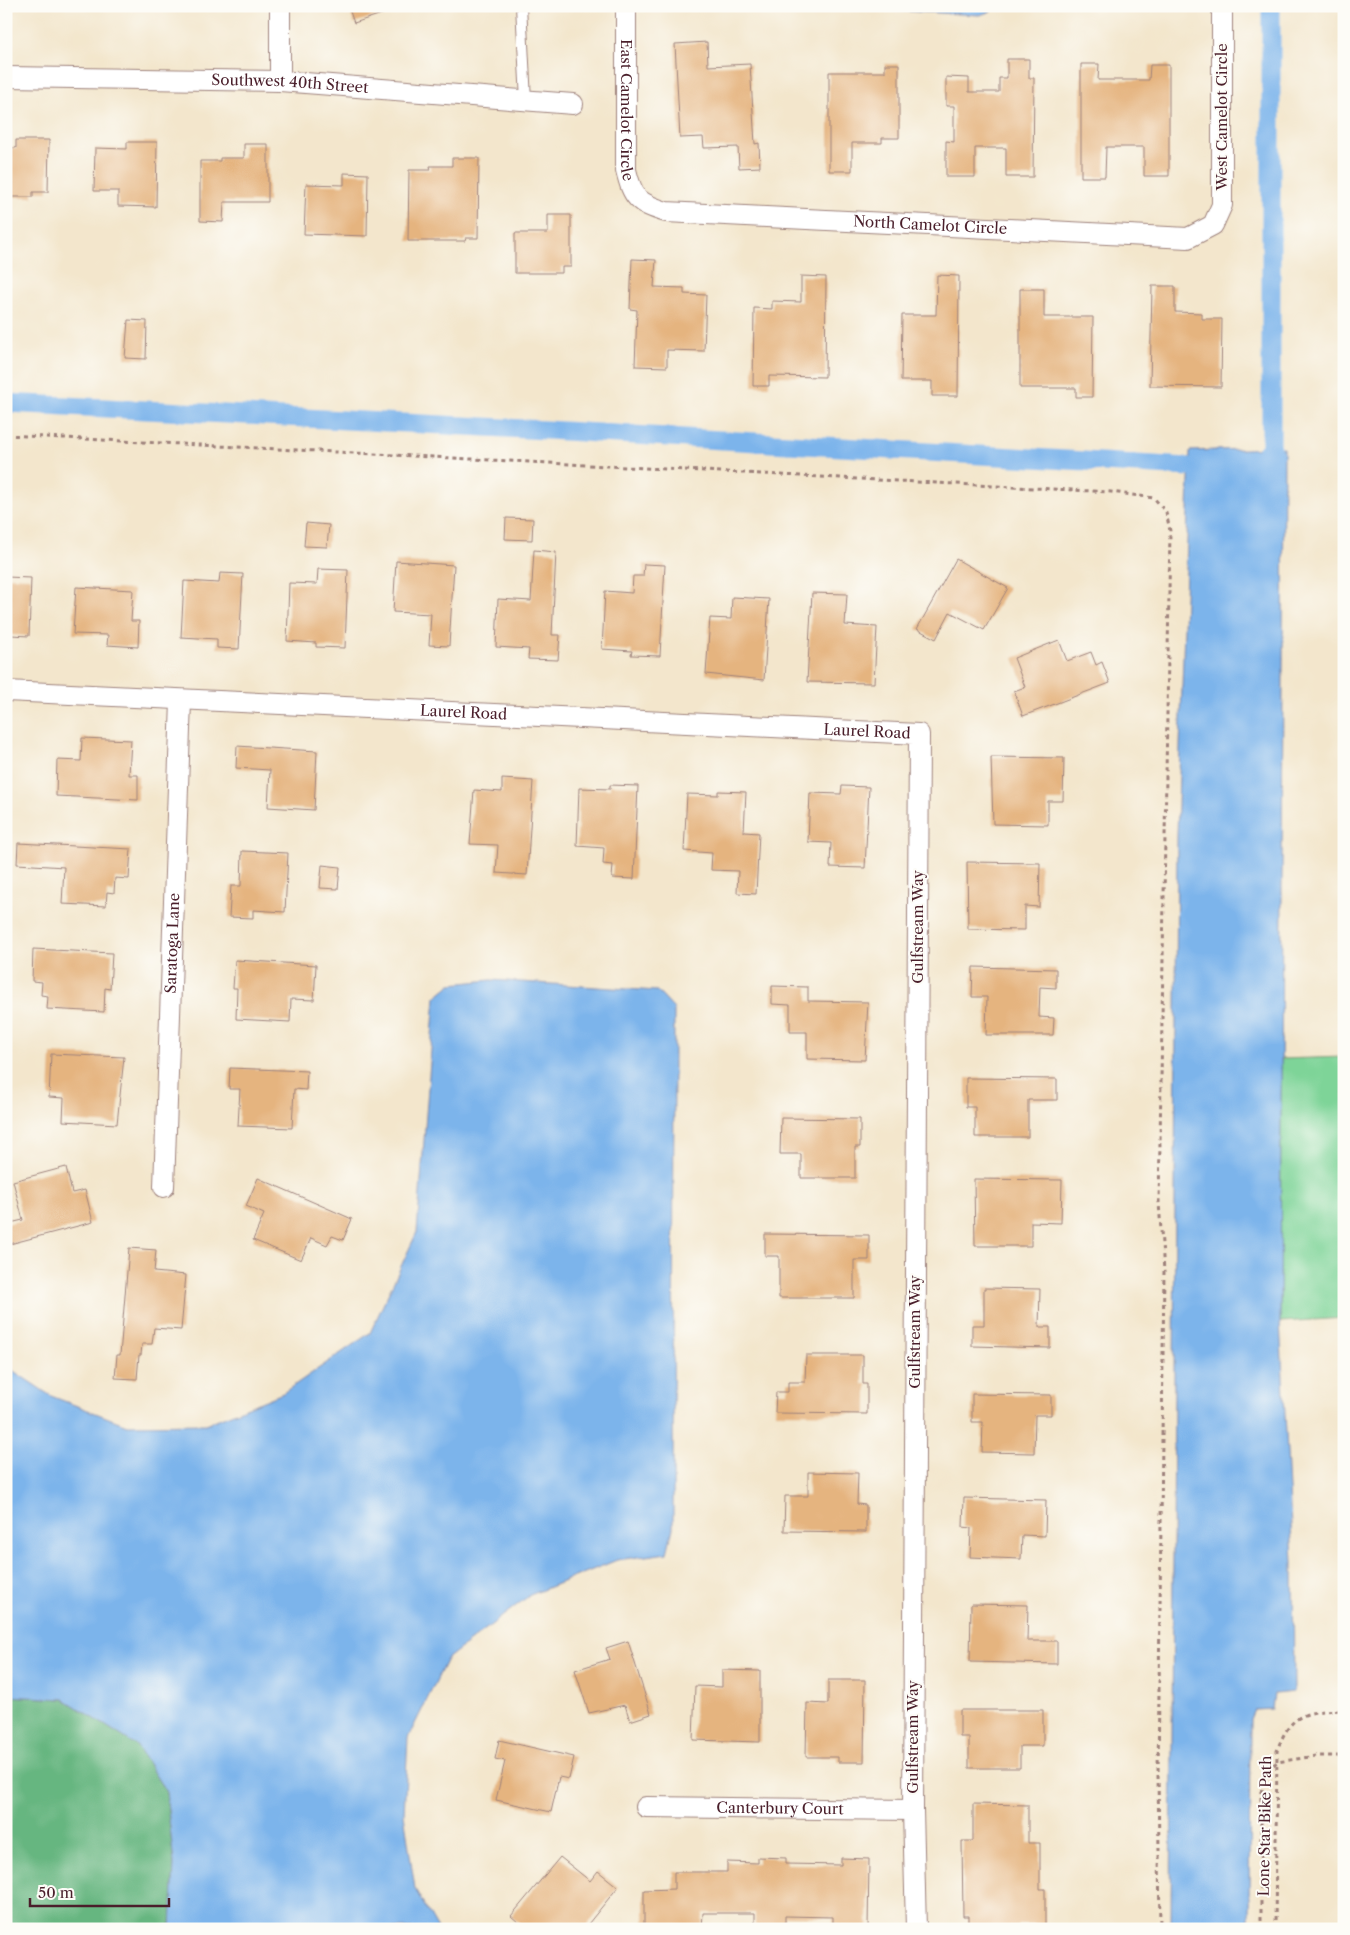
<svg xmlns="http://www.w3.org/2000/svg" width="1350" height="1935" viewBox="0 0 1350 1935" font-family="'Libre Caslon Text',serif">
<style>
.green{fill:#7ed498;stroke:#647a62}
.forest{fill:#66b680;stroke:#586a56}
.water{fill:#7bb4eb;stroke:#626a8b}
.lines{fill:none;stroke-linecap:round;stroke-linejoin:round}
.canal{stroke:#7bb4eb;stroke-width:19}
.building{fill:#e5b47f}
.service-casing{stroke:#9e827c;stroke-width:12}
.minor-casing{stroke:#9e827c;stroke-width:22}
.path{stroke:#9e827c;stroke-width:3;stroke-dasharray:4 4;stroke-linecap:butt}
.service{stroke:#fff;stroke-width:10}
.minor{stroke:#fff;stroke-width:20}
.labels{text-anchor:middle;stroke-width:4;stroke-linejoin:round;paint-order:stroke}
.street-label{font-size:15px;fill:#4a1f2b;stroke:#fdfcf7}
</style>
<rect width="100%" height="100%" fill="#fdfcf7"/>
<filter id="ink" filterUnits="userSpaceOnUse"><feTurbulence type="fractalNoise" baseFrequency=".02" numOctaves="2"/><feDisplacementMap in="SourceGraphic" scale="10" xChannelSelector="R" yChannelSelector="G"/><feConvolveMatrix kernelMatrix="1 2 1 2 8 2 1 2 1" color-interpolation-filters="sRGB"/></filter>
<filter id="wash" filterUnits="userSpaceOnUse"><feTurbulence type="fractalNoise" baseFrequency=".0096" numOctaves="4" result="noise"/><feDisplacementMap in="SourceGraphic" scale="20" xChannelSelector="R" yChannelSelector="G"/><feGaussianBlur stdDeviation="1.12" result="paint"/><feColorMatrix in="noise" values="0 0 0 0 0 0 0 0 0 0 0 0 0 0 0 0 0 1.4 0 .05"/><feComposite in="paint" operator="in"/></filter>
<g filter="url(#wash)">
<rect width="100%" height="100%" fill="#f3e6cc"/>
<!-- green -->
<path class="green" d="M1344,1057V1318L1280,1322L1281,1059Z"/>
<!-- forest -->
<path class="forest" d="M6,1696L64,1699L136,1745L166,1792L174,1863L171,1929H6Z"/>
<!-- water -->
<g class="water">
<path d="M859,6H993L991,11L980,15L865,9Z"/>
<path d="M1271,448H1284L1280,1322L1293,1562L1294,1692L1274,1694L1272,1709L1254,1710L1250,1719L1249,1929H1171L1177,835L1190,451Z"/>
<path d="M491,980L657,991L674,1009L673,1528L667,1553L617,1560L530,1595L447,1659L408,1738L404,1814L415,1889L438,1929H171L174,1863L166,1792L136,1745L64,1699L6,1696V1366L51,1396L127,1425L206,1424L283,1393L370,1333L417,1232L435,997L451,984Z"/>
</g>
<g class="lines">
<!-- canal -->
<g class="canal">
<path d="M6,403L546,430L1189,467L1213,471"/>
<path d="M1254,466L1271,448V6"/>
</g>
</g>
<g id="blocks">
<!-- building -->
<g class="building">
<path d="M348,6H396L397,9L354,23Z"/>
<path d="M707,42L708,66L750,64L755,144L759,143L760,167L739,168L738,147L704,148L703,137L680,138L675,44Z"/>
<path d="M1007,59H1029V78H1034L1033,177H1006V148H975V177H946V141L954,142V106H946V77L969,78V92H999V78H1007Z"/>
<path d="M885,64H899V138H882V143H852V171H829V72H885Z"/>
<path d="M1081,64H1099L1098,80H1149L1150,65H1169V176H1144V147H1106L1105,177H1081Z"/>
<path d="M16,140H49L48,192H33V197H6V147L16,148Z"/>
<path d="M127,142H157L156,207L118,206V191H94L95,148L127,149Z"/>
<path d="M244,144H268V202H224L223,222L200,221V161H220V158H244Z"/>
<path d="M452,158H479L478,238H466L465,241H408L409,170H431L430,166H452Z"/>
<path d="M344,173L368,174L367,236L304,234L306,184L344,185Z"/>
<path d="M548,215H571V267H562V273H515V233H548Z"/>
<path d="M632,259L656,260L654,287L684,288V294L706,295L704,351L667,350V367L635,366L637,310L630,309Z"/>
<path d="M937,275L959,276L958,396H932V381H901L902,315H936Z"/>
<path d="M801,276L826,277L825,377L769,376V386H753L754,308L772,309V301L801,302Z"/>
<path d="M1152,286H1175V312L1202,313V319H1222L1221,387L1150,386Z"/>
<path d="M1020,289H1044V317H1093L1092,397H1076V388H1020Z"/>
<path d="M128,320L147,321L146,359L125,358Z"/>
<path d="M506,518L533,519L532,540L505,539Z"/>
<path d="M306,523L329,525L327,547L304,546Z"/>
<path d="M534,550L556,552L552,635H560L558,660L528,659L529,649L496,647L498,599L531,601Z"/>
<path d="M956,559L1008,588L984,630L950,612L936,639L917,629Z"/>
<path d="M396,561L454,565L449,646L429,645L431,614L393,612Z"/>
<path d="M644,564L665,565L660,656L631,655L632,651L602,649L605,591L632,593L633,576H643Z"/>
<path d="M318,569L348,570L345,648L316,647V643L287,641L289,583L317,584Z"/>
<path d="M220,573L243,574L239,649L217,648V639L181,637L184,581L219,583Z"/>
<path d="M6,577L31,578L29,636L11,635V628H6Z"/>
<path d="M76,587L133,590L131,621H139L138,647L107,645L108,635L73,634Z"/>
<path d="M812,593L847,594L845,625L877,627L874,683L807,682Z"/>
<path d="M732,597L769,599L764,680L706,674L710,618L731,619Z"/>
<path d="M1059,640L1067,661L1091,652L1096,665L1102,662L1110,683L1023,716L1014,691L1025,687L1014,658Z"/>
<path d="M82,738L131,740L129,775H138V800L56,796L57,760L81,761Z"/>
<path d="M237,746L317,751L314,810L268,807L270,770L236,768Z"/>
<path d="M991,757L1064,758L1063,801H1048V825L993,824Z"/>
<path d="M502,779L533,781L527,875L496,873L498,845L470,844L474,790L502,792Z"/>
<path d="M610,785L638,786L634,879L612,878L613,865L603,864L604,848L577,846L579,788L610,789Z"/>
<path d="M842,786L869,787L865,868L830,867L831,843L808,842L810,793L841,794Z"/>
<path d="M718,791L746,792L744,832L759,833L756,894L737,893L738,871L711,870L712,853L684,851L687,794L718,795Z"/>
<path d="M18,843L131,849L129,879L115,878L114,893L107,892L106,906L62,904L64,867L17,864Z"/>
<path d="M242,851L288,853L285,912L253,910V918L229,917L231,886H241Z"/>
<path d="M967,862L1040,863L1039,907L1025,906V930L968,929Z"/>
<path d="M322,865L340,867L338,889L320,888Z"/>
<path d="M33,949L112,953L110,989L105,988L104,1012L47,1009L48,996L41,995L42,982L32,981Z"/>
<path d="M235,960L316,965L314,1000L291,999L290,1022L236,1019L237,988H233Z"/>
<path d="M973,967L1056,969V988L1040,987L1039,1017L1054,1018L1053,1035H986L987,997H972Z"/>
<path d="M772,986L808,987V1001L868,1002L865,1060L807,1059V1032H790V1005L772,1004Z"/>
<path d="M51,1054L124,1057L117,1124L63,1121L64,1098L49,1097Z"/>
<path d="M230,1068L307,1071L306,1090L294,1089L292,1128L238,1126L240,1089H229Z"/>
<path d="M966,1078L1057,1079V1100H1028V1137H975V1107H966Z"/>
<path d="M781,1118L860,1119V1147H855V1178H801V1154H780Z"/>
<path d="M66,1167L72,1193L85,1190L93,1222L6,1245V1224L23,1220L13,1181Z"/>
<path d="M258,1178L352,1219L343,1240L332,1236L327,1245L311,1238L301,1260L253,1240L264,1214L246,1206Z"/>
<path d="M974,1179L1062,1180L1061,1223L1031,1222V1246H975Z"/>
<path d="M765,1234L869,1235V1260H854V1298H779V1256H765Z"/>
<path d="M129,1248L156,1250L154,1272L186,1275L181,1330L154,1328L152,1344H142L141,1355H139L137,1379L115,1378L117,1355H120Z"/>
<path d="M984,1288L1040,1289L1039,1327H1050V1348L972,1346V1325H984Z"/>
<path d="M806,1355H863V1384H867V1414L775,1413L776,1392H788V1382H805Z"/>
<path d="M972,1394L1051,1395V1415H1035L1034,1453L982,1452L983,1422H972Z"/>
<path d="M808,1472L858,1473L857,1504L866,1505V1532L784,1531L785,1496H808Z"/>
<path d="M964,1498L1046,1500L1045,1536L1022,1535L1021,1559L970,1557L971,1528L963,1527Z"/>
<path d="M971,1604L1028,1605L1027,1641H1057V1664L970,1662Z"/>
<path d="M628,1641L651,1714L630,1721L625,1705L589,1713L575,1670L610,1659L606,1648Z"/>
<path d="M722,1670L760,1671V1742L693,1740L695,1686L722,1687Z"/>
<path d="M828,1680H865L864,1762H838V1757H806L807,1703L828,1704Z"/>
<path d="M960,1710H1043V1746H1020V1768H969V1737H960Z"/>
<path d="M499,1740L574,1757L569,1779L559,1777L551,1812L496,1800L505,1761L495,1759Z"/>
<path d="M973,1804L1028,1805V1843H1040V1889H1045V1925H1018V1929H968V1916H963L962,1841H973Z"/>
<path d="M560,1857L590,1881L598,1871L618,1887L584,1929H526L511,1916Z"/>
<path d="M758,1857L786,1858V1864L841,1865V1858L869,1859L868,1929H833V1917L785,1916V1929H755V1913H703L702,1929H644V1890L674,1889V1872H727V1862L758,1863Z"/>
</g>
</g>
</g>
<g filter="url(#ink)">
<use href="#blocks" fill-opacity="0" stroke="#9e827c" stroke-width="1"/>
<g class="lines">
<!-- service casing -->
<g class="service-casing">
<path id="service" d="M521,6L526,100"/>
</g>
<!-- minor casing -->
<g class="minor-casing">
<g id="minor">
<path id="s1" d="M626,6V170C633,199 638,203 666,212L1188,238L1213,225L1222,205V6"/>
<path id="s2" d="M6,77L280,81L573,104"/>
<path d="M280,81V6"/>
<path id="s3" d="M6,691L919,734L913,1810L916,1929"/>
<path id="s4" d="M164,1187L181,701"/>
<path id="s5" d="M646,1807L913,1810"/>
</g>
</g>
<!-- path -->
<g class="path">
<path d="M6,435L1111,492L1154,498L1166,512L1170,531L1159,1203L1164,1271L1158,1774L1160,1929"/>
<path d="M1261,1929V1796L1267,1770L1277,1762L1316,1756H1344"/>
<path d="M1275,1929L1277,1751C1290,1713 1306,1711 1344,1710"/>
</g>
<!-- service -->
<use href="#service" class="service"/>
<!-- minor -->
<use href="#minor" class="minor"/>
</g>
</g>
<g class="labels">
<!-- street labels -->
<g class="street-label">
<text dy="5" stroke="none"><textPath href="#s2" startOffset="284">Southwest 40th Street</textPath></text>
<text dy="5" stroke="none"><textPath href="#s1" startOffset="104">East Camelot Circle</textPath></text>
<text transform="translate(1222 117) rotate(-90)" y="5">West Camelot Circle</text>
<text dy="5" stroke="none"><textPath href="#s1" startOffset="491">North Camelot Circle</textPath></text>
<text dy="5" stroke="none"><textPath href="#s3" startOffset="458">Laurel Road</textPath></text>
<text dy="5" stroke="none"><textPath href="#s3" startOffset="862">Laurel Road</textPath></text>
<text transform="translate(918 927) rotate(-90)" y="5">Gulfstream Way</text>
<text dy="5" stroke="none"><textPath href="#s4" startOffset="244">Saratoga Lane</textPath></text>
<text transform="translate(915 1332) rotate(-90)" y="5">Gulfstream Way</text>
<text transform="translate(913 1737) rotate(-90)" y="5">Gulfstream Way</text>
<text dy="5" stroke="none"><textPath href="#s5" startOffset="134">Canterbury Court</textPath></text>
<text transform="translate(1265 1826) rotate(-89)" y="5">Lone Star Bike Path</text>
</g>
</g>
<!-- margin -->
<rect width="1350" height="1935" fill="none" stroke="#fdfcf7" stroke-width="25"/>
<!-- scale -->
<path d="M30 1898v8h139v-8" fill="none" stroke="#4a1f2b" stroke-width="2.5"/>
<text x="38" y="1898" font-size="15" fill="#4a1f2b" stroke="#fdfcf7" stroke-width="4" paint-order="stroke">50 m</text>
</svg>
